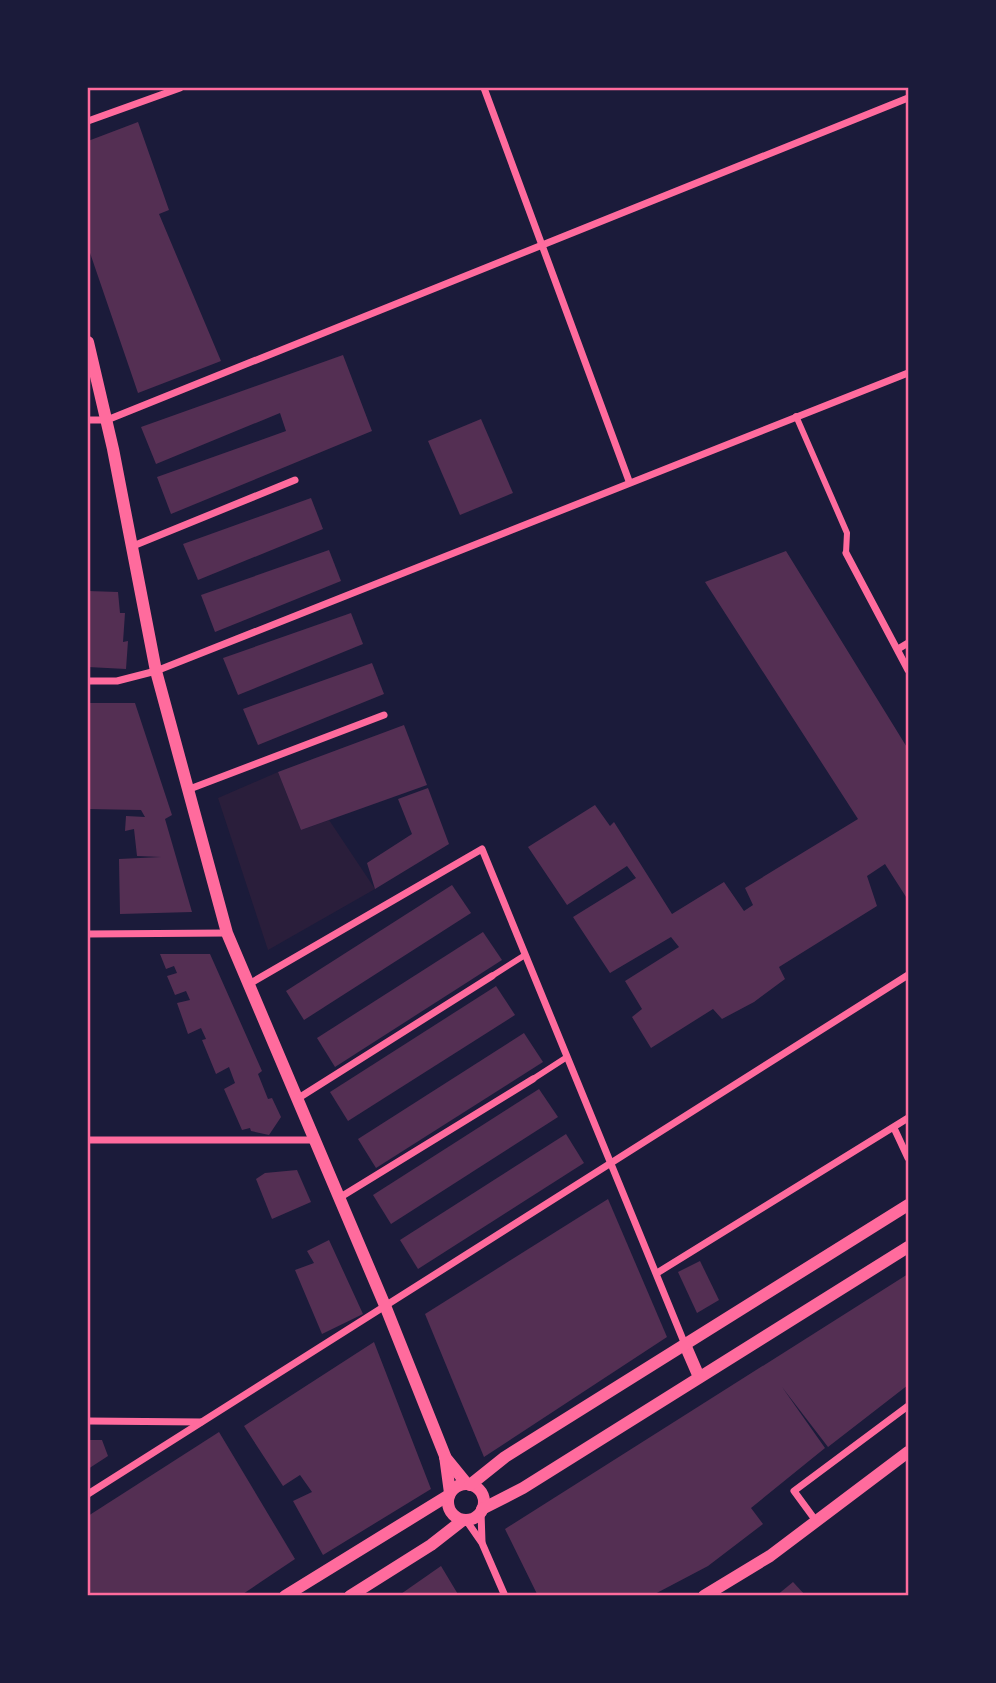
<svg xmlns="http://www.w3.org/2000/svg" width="996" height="1683" viewBox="0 0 996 1683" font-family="'Space Grotesk',sans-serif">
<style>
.green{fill:#2a1e3b}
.building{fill:#542f53}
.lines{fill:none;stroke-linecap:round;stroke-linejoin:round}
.pedestrian{stroke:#ff6b9d;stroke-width:6}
.minor{stroke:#ff6b9d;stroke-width:7}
.tertiary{stroke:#ff6b9d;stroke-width:12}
.neatline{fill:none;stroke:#ff6b9d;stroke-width:2.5}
</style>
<rect width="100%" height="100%" fill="#1b1b3a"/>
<!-- green -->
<path class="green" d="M278,772L301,830L329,820L375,889L268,950L218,798Z"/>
<!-- building -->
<g class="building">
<path d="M138,122L169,210L159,214L221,361L138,393L88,247V141Z"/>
<path d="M343,355L372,431L171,514L157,477L286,431L280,413L156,464L141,427Z"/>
<path d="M481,419L513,493L460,515L428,441Z"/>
<path d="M311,498L323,529L198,580L183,544Z"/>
<path d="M329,550L341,581L215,632L201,595Z"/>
<path d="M786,551L908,749V900L885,864L867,876L877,906L779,967L785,979L754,1002L722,1019L713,1009L651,1048L632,1017L642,1009L625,981L679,947L671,937L610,973L573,917L636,878L627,866L567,905L528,847L595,805L610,826L614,822L672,914L724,882L744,911L753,905L745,888L858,819L705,582Z"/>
<path d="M88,591L118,592L120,613H125L123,642L128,641L126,669L88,667Z"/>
<path d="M351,613L363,644L238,695L223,658Z"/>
<path d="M372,663L384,694L258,745L243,709Z"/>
<path d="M88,703H135L172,815L165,819L192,912L120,914L119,859L161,857L137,856L134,829L125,831L126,816L145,817L141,810L88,809Z"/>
<path d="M404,725L427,785L301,830L278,772Z"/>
<path d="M428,788L449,844L375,889L367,863L412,834L398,799Z"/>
<path d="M452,885L471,913L304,1020L286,991Z"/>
<path d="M483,932L502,960L335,1067L317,1038Z"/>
<path d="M160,954H210L262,1071L258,1074L268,1099L272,1098L281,1117L269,1135L251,1131L250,1128L242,1130L224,1089L235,1083L229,1067L216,1074L202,1040L206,1039L201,1028L188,1034L177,1003L190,1000L186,991L175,995L167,976L177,973L174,966L166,969Z"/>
<path d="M496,986L515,1015L348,1121L330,1092Z"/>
<path d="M524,1033L543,1062L376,1168L358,1139Z"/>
<path d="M539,1089L558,1117L391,1224L373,1195Z"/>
<path d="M566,1134L584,1163L418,1269L400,1240Z"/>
<path d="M297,1170L311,1202L272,1219L256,1179L265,1173Z"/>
<path d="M608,1199L667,1337L484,1457L425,1314Z"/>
<path d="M329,1240L363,1314L322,1334L295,1270L314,1263L307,1251Z"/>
<path d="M700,1261L719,1300L697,1313L678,1272Z"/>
<path d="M908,1274V1385L828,1447L782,1387L825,1448L751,1508L763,1524L708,1566L651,1596H538L505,1529Z"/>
<path d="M374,1342L431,1489L323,1555L293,1501L312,1492L300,1475L283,1486L244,1426Z"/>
<path d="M219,1432L295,1559L240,1596H88V1516Z"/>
<path d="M88,1440H102L108,1456L88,1469Z"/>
<path d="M441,1566L459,1596H398Z"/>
<path d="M793,1582L806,1596H776Z"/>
</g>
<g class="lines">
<!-- pedestrian -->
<g class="pedestrian">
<path d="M796,416L847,533L846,553"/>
<path d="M492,976L525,955"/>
<path d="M533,1079L567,1057"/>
</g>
<!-- minor -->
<g class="minor">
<path d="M484,88L629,481"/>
<path d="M88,121L180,88"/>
<path d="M88,420H107L908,98"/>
<path d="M133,546L295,480"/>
<path d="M846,553L908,670"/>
<path d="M898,649L908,643"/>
<path d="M88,681H117L156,671L908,373"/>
<path d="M187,790L384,715"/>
<path d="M88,934L227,933"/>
<path d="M249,984L482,849L686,1347"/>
<path d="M297,1099L492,976"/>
<path d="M894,1128L908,1158"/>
<path d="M88,1140H314"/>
<path d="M339,1198L533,1079"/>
<path d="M657,1273L908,1118"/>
<path d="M88,1421L201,1422"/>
<path d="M88,1494L908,975"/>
<path d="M481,1512L482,1542"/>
<path d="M466,1520L482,1543L505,1596"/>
<path d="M816,1521L794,1491L908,1406"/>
</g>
<!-- tertiary -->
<g class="tertiary">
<path d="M88,342L113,449L156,671L227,933L386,1308L445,1456L450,1493"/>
<path d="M686,1347L699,1377"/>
<path d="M445,1457L467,1484"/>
<circle cx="466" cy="1502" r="18"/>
<path d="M470,1485L505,1457L908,1205"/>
<path d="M482,1509L523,1488L908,1247"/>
<path d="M285,1596L449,1495"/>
<path d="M350,1596L431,1545L463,1520"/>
<path d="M704,1596L770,1556L908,1452"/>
</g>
</g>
<!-- border -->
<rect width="996" height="1683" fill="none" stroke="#1b1b3a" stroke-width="178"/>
<rect x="89" y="89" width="818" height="1505" class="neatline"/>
</svg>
